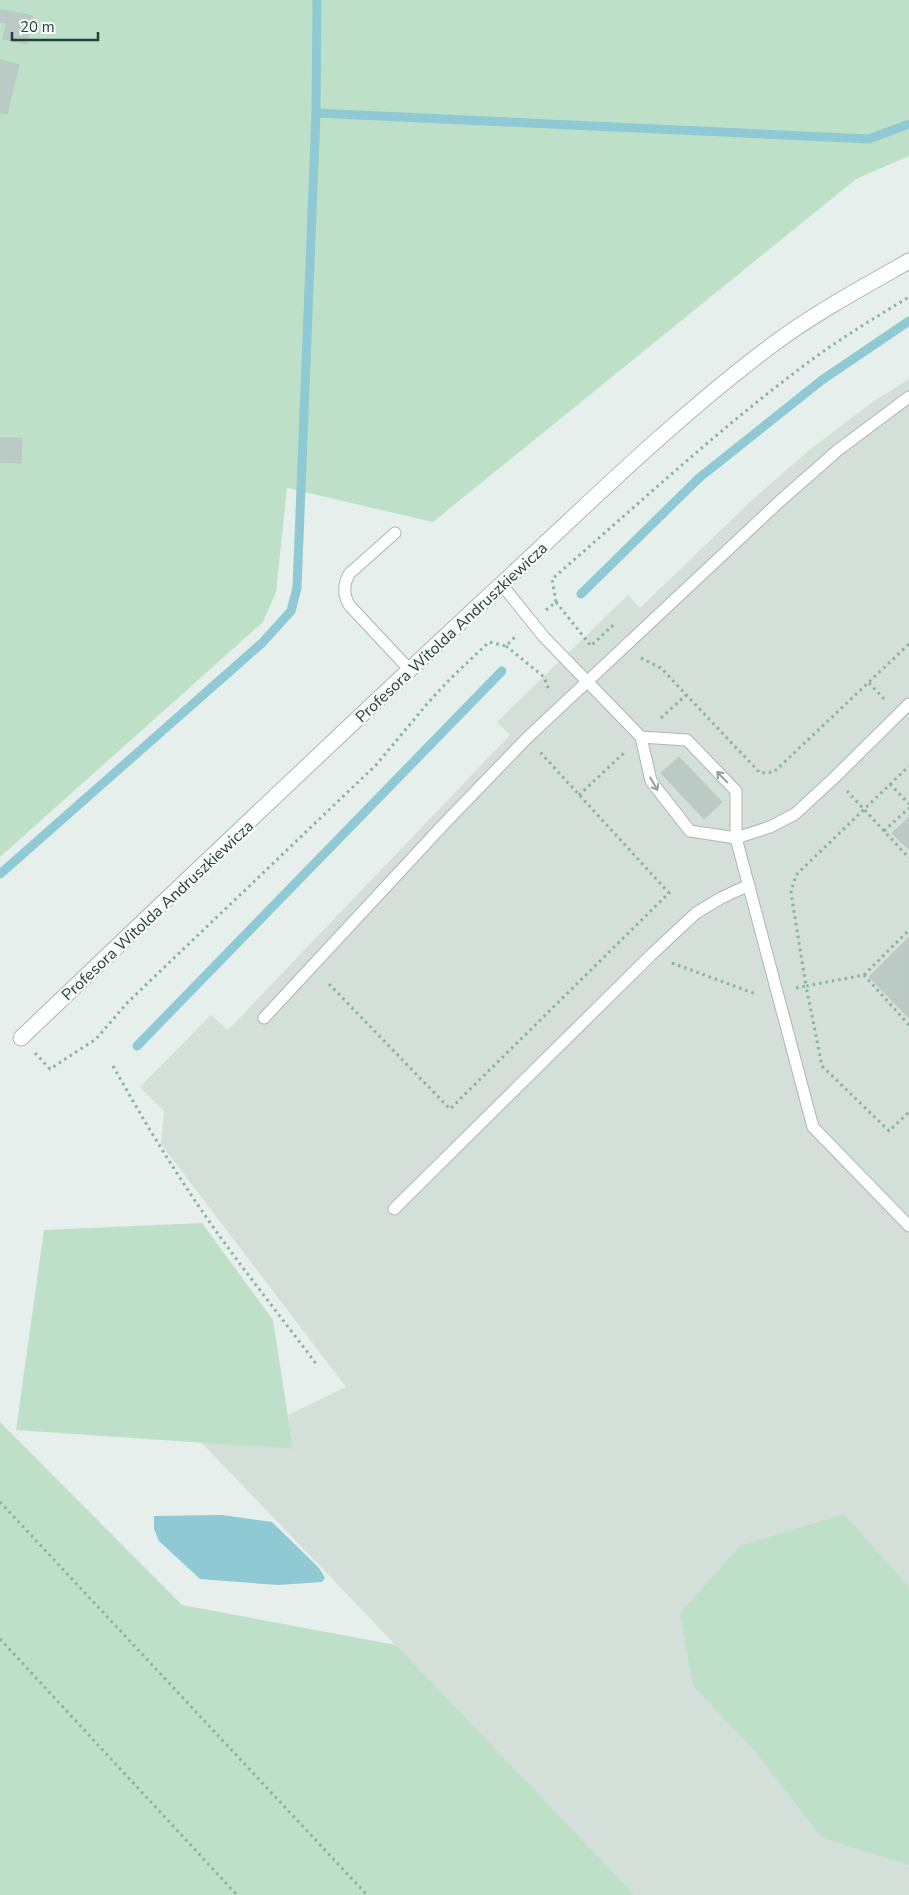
<svg xmlns="http://www.w3.org/2000/svg" width="909" height="1895" viewBox="0 0 909 1895" font-family="'Nunito Sans',sans-serif">
<style>
.built{fill:#d4dfda}
.green{fill:#bfe0c8}
.water{fill:#8ec9d4}
.lines{fill:none;stroke-linecap:round;stroke-linejoin:round}
.stream{stroke:#8ec9d4;stroke-width:9}
.building{fill:#bbcac4;stroke:#b8c9c2}
.service-casing{stroke:#a8b8b2;stroke-width:13}
.minor-casing{stroke:#a8b8b2;stroke-width:17}
.path{stroke:#86b3a5;stroke-width:3;stroke-dasharray:2.5 4;stroke-linecap:butt}
.service{stroke:#fff;stroke-width:11}
.minor{stroke:#fff;stroke-width:15}
.oneway{stroke:#92a09c}
.labels{text-anchor:middle;stroke-width:4.5;stroke-linejoin:round;paint-order:stroke}
.street-label{font-size:16px;fill:#24423a;stroke:#f7fbf9}
</style>
<rect width="100%" height="100%" fill="#e6efeb"/>
<!-- built -->
<path class="built" d="M909,379V1895H635L201,1442L293,1449L288,1415L346,1387L161,1144L164,1111L140,1087L211,1015L228,1030L510,735L497,722L628,595L640,608L752,500L812,448L874,401Z"/>
<!-- green -->
<g class="green">
<path d="M0,0H909V156L856,179L433,522L287,488L276,592L263,622L0,857Z"/>
<path d="M202,1223L273,1320L293,1449L16,1430L44,1230Z"/>
<path d="M0,1422L182,1605L396,1645L635,1895H0Z"/>
<path d="M844,1514L909,1587V1865L822,1838L753,1749L693,1686L680,1613L740,1546Z"/>
</g>
<!-- water -->
<path class="water" d="M222,1515L272,1522L319,1568L325,1578L322,1582L278,1585L200,1579L159,1541L154,1529V1516Z"/>
<g class="lines">
<!-- stream -->
<g class="stream">
<path d="M316,113L869,139L909,124"/>
<path d="M581,594L699,478L822,380L909,321"/>
<path d="M0,874L262,643L291,611L297,588L316,113L317,0"/>
<path d="M137,1046L502,671"/>
</g>
</g>
<!-- building -->
<g class="building">
<path d="M0,10L9,11L7,23L0,22Z"/>
<path d="M9,11L33,16L27,44L3,39Z"/>
<path d="M0,60L19,65L7,114L0,112Z"/>
<path d="M0,438H22L21,463L0,462Z"/>
<path d="M679,757L722,802L704,819L661,773Z"/>
<path d="M909,817V850L892,833Z"/>
<path d="M909,937V1018L869,977Z"/>
</g>
<g class="lines">
<!-- service casing -->
<g class="service-casing">
<g id="service">
<path d="M395,533L350,573C343,583 343,596 350,606L410,670"/>
<path d="M502,585L544,637L641,737L651,781L690,831L736,838L770,827L795,814L834,778L909,704"/>
<path d="M641,737L687,740L736,791V838L813,1127L909,1226"/>
<path d="M264,1018L444,824L527,738L780,501L838,450L909,397"/>
<path d="M394,1209L650,956L696,913L721,898L749,885"/>
</g>
</g>
<!-- minor casing -->
<g class="minor-casing">
<path id="minor" d="M21,1038C173,893 325,748 479,605C575,517 668,423 772,345C815,313 863,287 909,261"/>
</g>
<!-- path -->
<g class="path">
<path d="M556,602L591,646L612,626L615,630"/>
<path d="M546,610L556,602L552,579C633,509 712,435 798,370C833,343 871,320 909,297"/>
<path d="M506,646L544,677L549,690"/>
<path d="M641,658L661,668L760,773L774,772L909,644"/>
<path d="M869,683L886,701"/>
<path d="M661,718L686,695"/>
<path d="M890,784L909,804"/>
<path d="M847,791L909,858"/>
<path d="M579,795L624,753"/>
<path d="M884,831L909,808"/>
<path d="M672,963L756,994"/>
<path d="M864,975L909,930"/>
<path d="M329,984L450,1109L669,893L540,752"/>
<path d="M796,988L806,986L792,899L791,891L796,875L909,766"/>
<path d="M909,1025L864,975L806,986L822,1066L889,1131L909,1112"/>
<path d="M35,1053L50,1069L96,1039L128,1002L376,765L427,704L450,679L489,642L506,646L517,635"/>
<path d="M113,1066C136,1107 160,1148 186,1187C226,1249 273,1306 317,1365"/>
<path d="M0,1502L367,1895"/>
<path d="M0,1639L237,1895"/>
</g>
<!-- service -->
<use href="#service" class="service"/>
<!-- minor -->
<use href="#minor" class="minor"/>
</g>
<!-- one-way arrows -->
<defs><path id="oneway-shaft" d="M-6 0H5M1.5-3L5.5 0L1.5 3" fill="none" stroke-width="1.6" stroke-linecap="round" stroke-linejoin="round" transform="scale(1.25)"/></defs>
<g class="oneway">
<use href="#oneway-shaft" transform="translate(722 777) rotate(-134)"/>
<use href="#oneway-shaft" transform="translate(654 784) rotate(60)"/>
</g>
<g class="labels">
<!-- street labels -->
<g class="street-label">
<text transform="translate(451 632) rotate(-43)" y="6">Profesora Witolda Andruszkiewicza</text>
<text transform="translate(157 910) rotate(-43)" y="6">Profesora Witolda Andruszkiewicza</text>
</g>
</g>
<!-- scale -->
<path d="M12 32v8h86v-8" fill="none" stroke="#24423a" stroke-width="2.5"/>
<text x="20" y="32" font-size="15" fill="#24423a" stroke="#f7fbf9" stroke-width="4" paint-order="stroke">20 m</text>
</svg>
